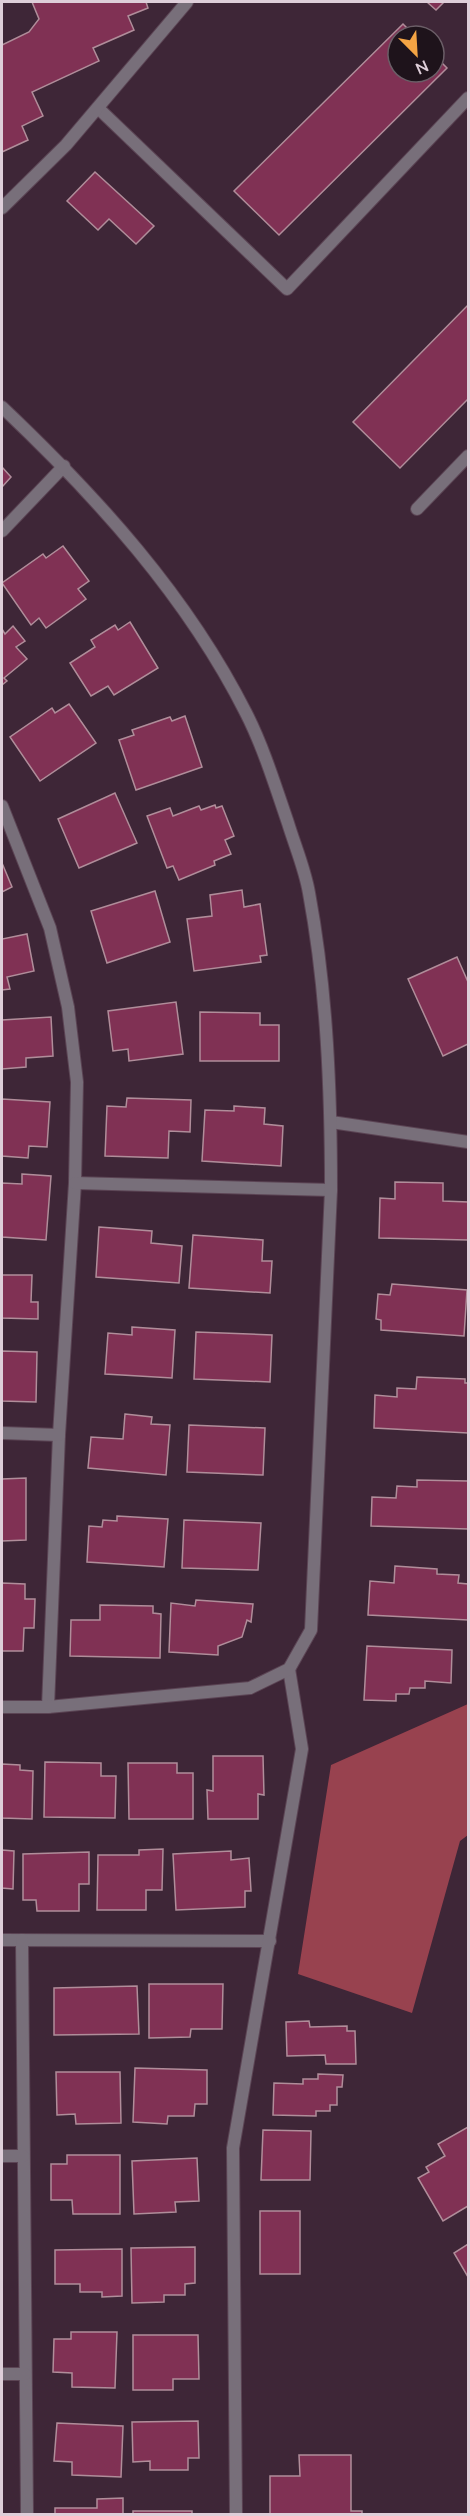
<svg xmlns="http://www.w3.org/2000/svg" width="470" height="2516" viewBox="0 0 470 2516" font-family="Mulish,sans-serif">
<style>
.forest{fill:#98424f}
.building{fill:#803154;stroke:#b08d9a;stroke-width:1.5}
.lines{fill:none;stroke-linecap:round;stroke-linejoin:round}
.service-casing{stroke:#5b4454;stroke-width:14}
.minor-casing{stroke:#5b4454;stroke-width:14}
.tertiary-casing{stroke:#5b4454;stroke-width:14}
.service{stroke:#786f7a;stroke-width:12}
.minor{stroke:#786f7a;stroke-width:12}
.tertiary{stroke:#786f7a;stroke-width:12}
</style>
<rect width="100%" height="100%" fill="#3e2637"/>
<!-- forest -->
<path class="forest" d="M468,1704V1835L460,1841L412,2013L298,1974L331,1765Z"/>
<!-- building -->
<g class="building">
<path d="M32,2H146L148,8L128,16L134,30L93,48L99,61L32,92L43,116L22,126L28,140L2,152V45L29,32L39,19Z"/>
<path d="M427,2H444L436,10Z"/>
<path d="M403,24L415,36H398V72H434V55L447,68L279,235L234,191Z"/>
<path d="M95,172L154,226L136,244L109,219L98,230L67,201Z"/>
<path d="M468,305V399L400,468L353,422Z"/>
<path d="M2,467L11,477L2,487Z"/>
<path d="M63,546L89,581L78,589L86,599L46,628L39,618L31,625L2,583L43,554L46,558Z"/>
<path d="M130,622L158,668L114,695L108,686L91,696L70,663L95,647L91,640L115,625L118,630Z"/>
<path d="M13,626L25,641L16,647L27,659L4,678L7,681L2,685V629L5,634Z"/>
<path d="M69,704L96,743L40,781L10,737L52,708L55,713Z"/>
<path d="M185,716L202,767L136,790L119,740L134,735L132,730L170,717L172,721Z"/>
<path d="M115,793L137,843L79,868L58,819Z"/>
<path d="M215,805L216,808L222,806L234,836L225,840L231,854L214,861L215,865L179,880L173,866L167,868L147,816L170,808L173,816L199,806L201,810Z"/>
<path d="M2,863L12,887L2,892Z"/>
<path d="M242,890L244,907L260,904L267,955L260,956L261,962L194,971L187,919L212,916L210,895Z"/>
<path d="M155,891L170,942L107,963L91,911Z"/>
<path d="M27,934L34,971L7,977L10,989L2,990V939Z"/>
<path d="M457,957L468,982V1044L443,1056L408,979Z"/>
<path d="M176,1002L183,1054L129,1061L128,1049L113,1051L108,1011Z"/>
<path d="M200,1012L260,1013V1025H279V1061H200Z"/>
<path d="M51,1017L53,1056L26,1058V1067L2,1069V1020Z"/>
<path d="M127,1098L191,1100L190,1132L169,1131L168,1158L105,1156L107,1106L126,1107Z"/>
<path d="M2,1099L50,1102L47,1147L29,1146L28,1158L2,1156Z"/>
<path d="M234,1106L265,1108L264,1124L283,1126L281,1166L202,1161L205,1110L234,1111Z"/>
<path d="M22,1174L51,1176L46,1240L2,1237V1183L22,1184Z"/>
<path d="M395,1182L443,1183V1201L468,1202V1240L379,1238L380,1198L395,1199Z"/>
<path d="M99,1227L152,1231L151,1243L182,1246L179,1283L96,1277Z"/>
<path d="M193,1235L263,1240L262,1261H272L270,1293L189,1288Z"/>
<path d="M2,1275H32L31,1302H38V1319L2,1318Z"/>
<path d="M392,1284L467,1290L464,1336L381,1330V1320L376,1319L378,1294L390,1295Z"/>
<path d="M132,1327L175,1330L172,1378L105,1374L108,1333L132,1335Z"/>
<path d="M196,1332L272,1335L270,1382L194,1379Z"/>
<path d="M2,1351L37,1352L36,1402L2,1401Z"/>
<path d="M417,1377L465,1379V1383H468V1433L374,1428L375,1395L397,1397V1388L416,1389Z"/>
<path d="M125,1414L152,1417L151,1424L170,1425L166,1475L88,1468L91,1437L123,1439Z"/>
<path d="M189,1425L265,1428L263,1475L187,1472Z"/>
<path d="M26,1478V1540L2,1541V1479Z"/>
<path d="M417,1480L468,1481V1529L371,1526L372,1497L396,1498L397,1486L417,1487Z"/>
<path d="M117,1516L168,1519L164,1567L87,1562L89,1526L102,1527L103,1520L117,1521Z"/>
<path d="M184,1520L261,1523L258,1570L182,1568Z"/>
<path d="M395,1566L437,1569V1574L459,1575L458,1583L468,1584V1620L368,1615L370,1581L394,1583Z"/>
<path d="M2,1583L25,1584V1599H35L34,1628H24L23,1651H2Z"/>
<path d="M196,1600L253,1604L251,1622L247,1620L242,1637L218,1646V1655L169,1652L171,1603L195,1606Z"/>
<path d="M100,1605L153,1606V1613L161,1614L160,1658L70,1656L71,1620H100Z"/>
<path d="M367,1646L452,1650L451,1683L425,1681V1688H410L409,1694H396V1701L364,1700Z"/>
<path d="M213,1756H263L264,1795L258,1794V1819H208L207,1790L213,1791Z"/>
<path d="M45,1762L101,1763V1776H116L115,1818L44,1817Z"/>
<path d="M128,1763H177V1773H193V1819H129Z"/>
<path d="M2,1764L20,1765V1770L33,1771L32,1819L2,1818Z"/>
<path d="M163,1849L162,1890H146V1910H97L98,1855H139V1850Z"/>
<path d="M2,1850L14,1851L13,1889L2,1888Z"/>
<path d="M231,1851V1860L249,1858L251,1891H245V1907L176,1910L173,1854Z"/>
<path d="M89,1852V1884H79V1911H37L36,1900H23V1854Z"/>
<path d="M149,1984H223L222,2029H191L190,2037L149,2038Z"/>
<path d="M137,1986L139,2034L54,2035V1988Z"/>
<path d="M309,2021L310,2027L347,2026V2031H355L356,2064H326L325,2055L287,2056L286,2022Z"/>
<path d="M135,2068L207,2070V2104H195L194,2116H168L167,2124L133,2122Z"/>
<path d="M56,2072H120L121,2123L76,2124L75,2114L57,2115Z"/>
<path d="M318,2074L343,2075L342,2087H337V2105H330V2111H316V2116L273,2115L274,2083L303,2084V2079H318Z"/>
<path d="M468,2127V2206L443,2221L418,2178L429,2172L426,2167L445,2156L438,2144Z"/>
<path d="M263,2130L311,2131L310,2180H261Z"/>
<path d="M67,2155H120V2214H73L72,2200H51V2164H67Z"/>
<path d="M197,2158L199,2201L175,2202L176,2212L134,2214L132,2161Z"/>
<rect x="260" y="2211" width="40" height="63"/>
<path d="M468,2244V2277L454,2253Z"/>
<path d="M195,2247V2283L185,2284V2295H164V2302L132,2303L131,2248Z"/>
<path d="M122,2249V2296L102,2297V2292H80V2284H55V2250Z"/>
<path d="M71,2332H117L115,2388L72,2387V2373L53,2372L54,2339H71Z"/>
<path d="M133,2335H198L199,2379H173V2390H133Z"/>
<path d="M198,2421L199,2458H188V2470H150V2461L133,2462L132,2422Z"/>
<path d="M57,2423L123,2426L121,2477L72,2475V2462L54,2461Z"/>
<path d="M299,2455H351V2511H362V2514H270V2476H300Z"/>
<path d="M123,2498V2514H55V2508H97V2499Z"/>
<rect x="133" y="2511" width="59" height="3"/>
</g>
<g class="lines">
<!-- service casing -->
<g class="service-casing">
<g id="service">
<path d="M98,108L287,289L468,98"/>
<path d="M417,509L468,456"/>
</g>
</g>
<!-- minor casing -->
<g class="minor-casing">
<g id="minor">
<path d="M2,208L66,145L187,2"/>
<path d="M2,531L64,466"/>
<path d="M2,806L50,928L68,1007L77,1082L75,1183L59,1435L48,1707"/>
<path d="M331,1122L468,1142"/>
<path d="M75,1183L331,1190"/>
<path d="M2,1433L59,1435"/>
<path d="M2,1940L270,1941"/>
<path d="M22,1940L27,2514"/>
<path d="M2,2156H23"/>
<path d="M2,2374H25"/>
<path d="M236,2514L233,2148L302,1749L289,1669"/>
</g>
</g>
<!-- tertiary casing -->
<g class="tertiary-casing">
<path id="tertiary" d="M2,407C97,497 187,596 246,713C263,746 276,788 288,823C295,846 305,869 309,893C327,990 331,1091 331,1190L311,1630L289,1669L250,1688L48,1707H2"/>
</g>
<!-- service -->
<use href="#service" class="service"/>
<!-- minor -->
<use href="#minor" class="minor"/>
<!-- tertiary -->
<use href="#tertiary" class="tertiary"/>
</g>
<!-- border -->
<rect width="470" height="2516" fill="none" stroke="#deced9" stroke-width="6"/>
<!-- north arrow -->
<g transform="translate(416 54) rotate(156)"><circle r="28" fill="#1e131b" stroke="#6b5e67" stroke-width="1.5"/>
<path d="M0-4.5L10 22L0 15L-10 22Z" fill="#f4a444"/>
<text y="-9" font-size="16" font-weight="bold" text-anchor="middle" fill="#deced9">N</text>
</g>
</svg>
